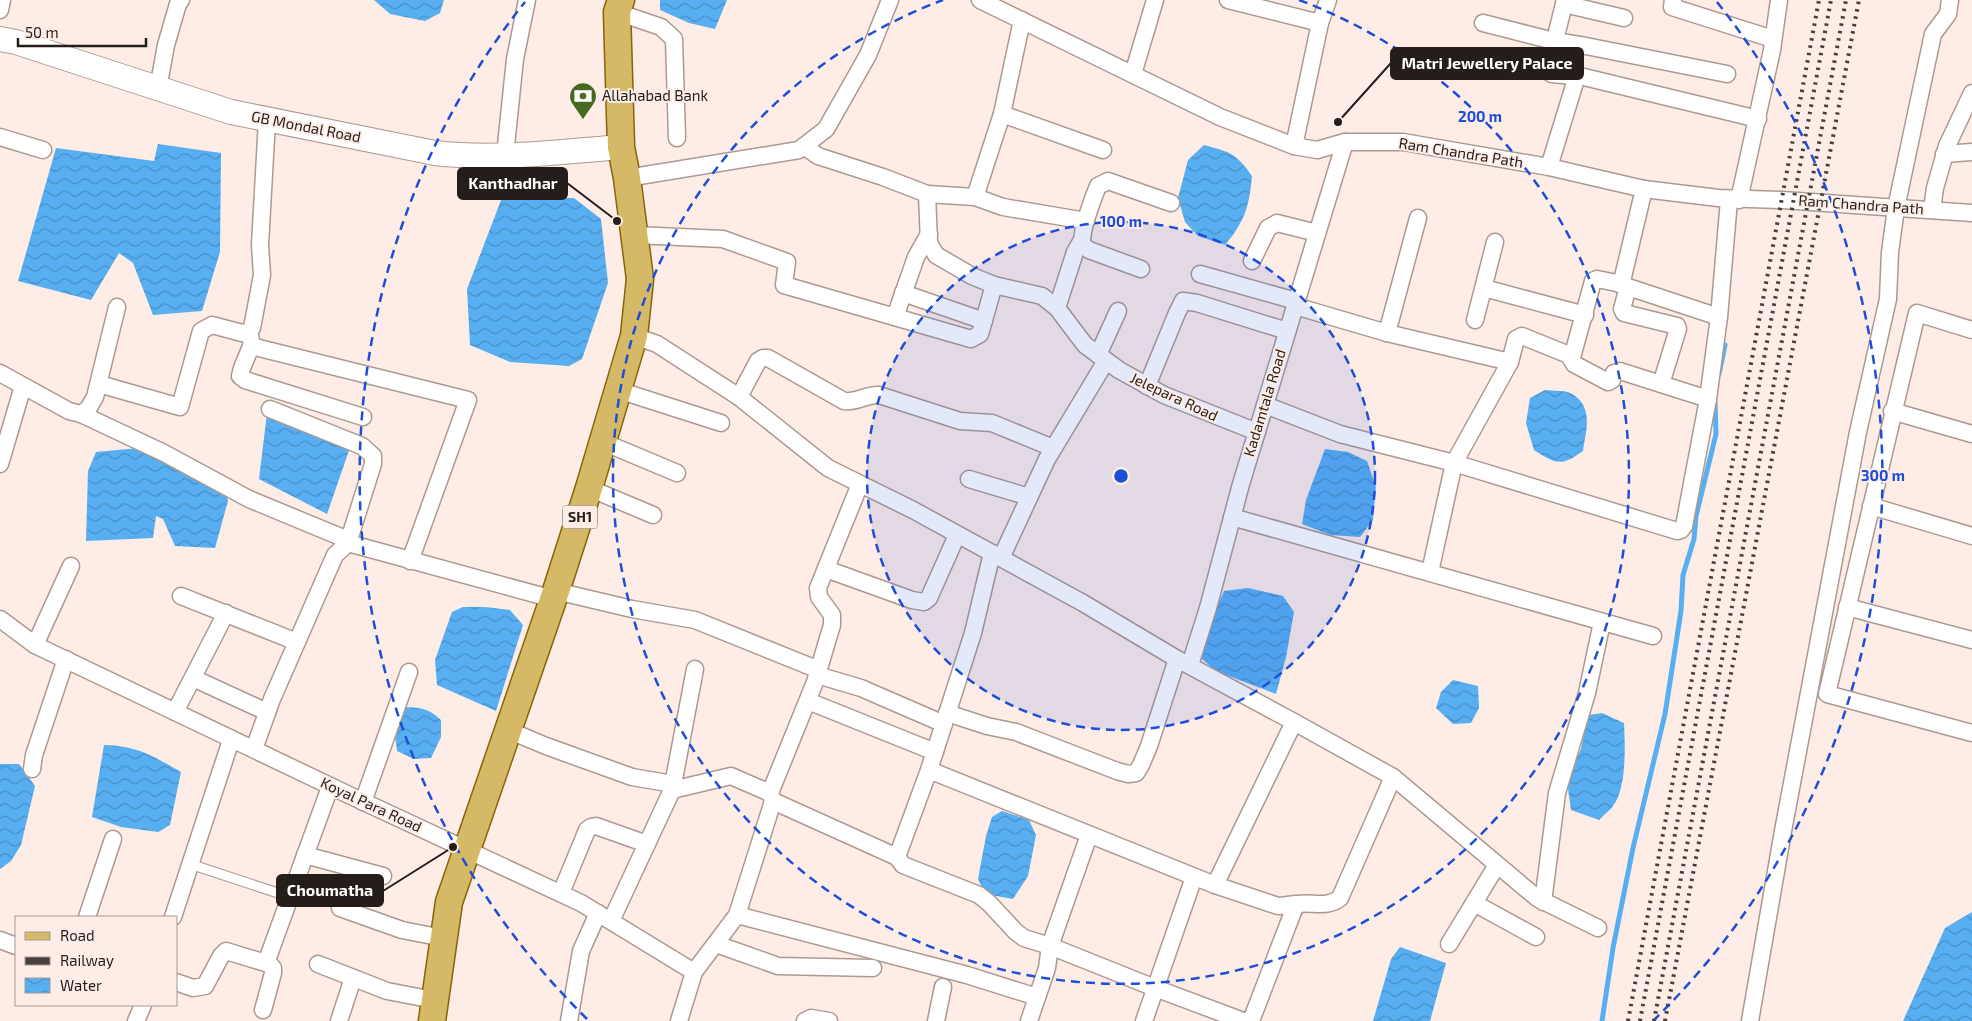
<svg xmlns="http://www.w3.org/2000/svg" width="1972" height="1021" viewBox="0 0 1972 1021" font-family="'Exo 2',sans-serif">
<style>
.water{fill:url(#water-waves)}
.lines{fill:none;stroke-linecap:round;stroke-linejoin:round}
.stream{stroke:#57aff2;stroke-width:5}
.lane-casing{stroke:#ac9a91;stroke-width:11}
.street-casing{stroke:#ac9a91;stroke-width:19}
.secondary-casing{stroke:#ac9a91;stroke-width:26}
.primary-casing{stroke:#866409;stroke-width:29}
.lane{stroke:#fff;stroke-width:9}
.street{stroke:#fff;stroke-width:16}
.secondary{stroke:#fff;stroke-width:24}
.primary{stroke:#d6b966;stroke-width:26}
.rail{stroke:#473f3b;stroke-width:4;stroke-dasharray:2.5 5;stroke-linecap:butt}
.ring{fill:none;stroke:#1d4ed8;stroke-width:2.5;stroke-dasharray:9 6}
.labels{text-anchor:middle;stroke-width:4;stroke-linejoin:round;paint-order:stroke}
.shield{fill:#fdede6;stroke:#655b57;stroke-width:1}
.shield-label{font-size:14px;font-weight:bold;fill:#241d1a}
.poi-label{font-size:15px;fill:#241d1a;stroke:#fdede6;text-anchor:start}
.street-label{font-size:15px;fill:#241d1a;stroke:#fdede6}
.centre{fill:#1d4ed8;stroke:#fdede6;stroke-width:2.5}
.ring-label{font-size:15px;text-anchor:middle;font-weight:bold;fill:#1d4ed8;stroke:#fdede6;stroke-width:4;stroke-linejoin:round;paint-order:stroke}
.leader{fill:none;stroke:#241d1a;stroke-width:2}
.callout-dot{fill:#241d1a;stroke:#fdede6;stroke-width:2}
.callout{fill:#241d1a;stroke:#241d1a;stroke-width:2}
.callout-label{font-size:16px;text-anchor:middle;font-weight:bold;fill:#fff}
</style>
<defs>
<pattern id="water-waves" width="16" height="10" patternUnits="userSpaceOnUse" patternTransform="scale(1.25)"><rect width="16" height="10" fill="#57aff2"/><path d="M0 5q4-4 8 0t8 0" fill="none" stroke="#488ec3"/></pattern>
</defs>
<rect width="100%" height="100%" fill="#fdede6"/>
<!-- water -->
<g class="water">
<path d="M374,0H444L440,13L425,21L390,14Z"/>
<path d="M660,0H727L715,29L689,23L660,10Z"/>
<path d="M158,144L221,153L220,252L202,311L153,315L133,263L119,253L91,300L18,281L56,148L154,161Z"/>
<path d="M1204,145C1230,152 1236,153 1252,176C1249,207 1245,221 1225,245L1198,236L1185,222L1178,198L1188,160Z"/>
<path d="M503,195L547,198H574L601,219L608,283L582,359L569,366L510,362L470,345L467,289Z"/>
<path d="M1545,390C1553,391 1566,390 1572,394C1594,407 1586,431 1583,451C1561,467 1556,464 1534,450L1526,423L1530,398Z"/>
<path d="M268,405L353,439L327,514L259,479Z"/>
<path d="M139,448L224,482L228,501L215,548L175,546L163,519L156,516L153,538L86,541L88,471L96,452Z"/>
<path d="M1325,449L1348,452L1367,461L1376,487L1373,520L1360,537L1330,535L1302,524L1306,500Z"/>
<path d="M1248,588L1283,596L1294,612L1286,657L1276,694L1216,671L1201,658L1213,616L1224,591Z"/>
<path d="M463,607H485L510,610L523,625L496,711L437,685L435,660L452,612Z"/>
<path d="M1453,680L1478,686L1479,708L1471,723L1453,724L1436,708L1441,692Z"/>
<path d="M405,707C422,708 428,708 441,720V737L431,758L414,759L397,751L394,727Z"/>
<path d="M1602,713L1624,723C1625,745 1627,788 1613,806C1610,811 1603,815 1599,820L1571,810L1567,781L1581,749L1588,715Z"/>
<path d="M104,745C138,746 153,756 181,772L170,825L158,832L121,827L92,817Z"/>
<path d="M0,764H19L35,786L21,845L11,861L0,869Z"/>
<path d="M1002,811L1029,820L1036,835L1028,876L1013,899L985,894L978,879L986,836L992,817Z"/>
<path d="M1972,912V1021H1903L1945,928Z"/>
<path d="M1400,947L1446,963L1430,1021H1373L1391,959Z"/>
</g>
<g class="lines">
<!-- stream -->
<g class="stream">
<path d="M1719,374L1725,345"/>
<path d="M1602,1021L1613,948L1633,848L1665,714L1681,611L1683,575L1694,539L1696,516L1716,434L1715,402"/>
</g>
<!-- lane casing -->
<g class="lane-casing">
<path id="lane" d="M190,864L290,897"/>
</g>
<!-- street casing -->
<g class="street-casing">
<g id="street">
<path d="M980,0L1220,117L1294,146L1317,150L1345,142H1403L1549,167L1644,189L1718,198L1782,200L1972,213"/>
<path d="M1228,0L1320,23"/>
<path d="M1565,0L1548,68L1549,72L1552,74L1584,77L1758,119"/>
<path d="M1673,0L1672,7L1773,39"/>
<path d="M1564,4L1624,18"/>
<path d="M0,10L2,0"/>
<path d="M617,12L661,27L674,39L677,138"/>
<path d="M1483,23L1554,41L1586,46L1727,74"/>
<path d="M1133,74L1155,0"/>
<path d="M158,89L166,45L178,4L181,0"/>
<path d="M1002,114L1103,150"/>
<path d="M0,137L43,150"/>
<path d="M804,146L818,156L883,177L927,194L929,243L936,255L972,276L994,285L1042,296L1057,308L1085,345L1119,370L1164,395L1257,432"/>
<path d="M1294,146L1320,23L1328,0"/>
<path d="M1944,154L1972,152"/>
<path d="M505,155L515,59L527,0"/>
<path d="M1549,167L1577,76"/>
<path d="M627,178L799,150L826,129L868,55L890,0"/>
<path d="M927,194L975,197L1003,207L1086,221"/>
<path d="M975,197L1002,114L1022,20"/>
<path d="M1739,200L1772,50L1779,0"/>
<path d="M1932,210L1935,188L1947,146L1972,93"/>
<path d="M635,235L723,239L787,262L784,285L971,339L980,334L994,285"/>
<path d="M1252,261L1268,228L1277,223L1317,233"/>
<path d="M1141,269L1089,250C1087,248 1084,247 1083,245C1078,237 1094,196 1098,186L1108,181L1171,203"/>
<path d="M1200,274L1296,301"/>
<path d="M1619,284L1719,317"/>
<path d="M1628,287L1622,309L1624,313L1677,326L1678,329L1661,384"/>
<path d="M1484,288L1585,315"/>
<path d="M903,293L984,321"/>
<path d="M1295,306L1387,333L1510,362"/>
<path d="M1057,308L1075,252L1082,240"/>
<path d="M895,317L916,257L929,234"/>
<path d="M1475,320L1495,242"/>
<path d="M1972,330L1917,313L1827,694L1972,733"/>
<path d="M249,332L252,344L255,347L468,400L410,561"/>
<path d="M1387,333L1418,218"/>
<path d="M634,336L657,344L739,397L828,468L913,510L1083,603L1177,659L1294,722L1393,777L1537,898L1598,928"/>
<path d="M252,344L242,368L240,376L245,380L363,417"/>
<path d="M1098,355L1118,311"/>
<path d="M1569,355L1574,364L1608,382L1612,380L1614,373L1620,371L1708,399"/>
<path d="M0,373L69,411L81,414L88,409L95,397L117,307"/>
<path d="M99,384L180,407L201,331L212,325L242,333L249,332L252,328L262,275L260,245L267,120"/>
<path d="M1147,386L1177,313L1183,301L1197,303L1287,331"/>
<path d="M618,390L721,423"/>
<path d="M739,397L758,361L763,358H768L844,401C856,403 867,394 879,395L960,421L992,423L1053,448"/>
<path d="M1265,405L1340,434L1454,463L1677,531L1681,530L1684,526L1708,399L1719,317L1729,200"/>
<path d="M1892,411L1972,434"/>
<path d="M81,414L164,453L249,499L348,540"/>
<path d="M603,442L677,473"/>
<path d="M0,464L23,386"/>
<path d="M969,479L1029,497"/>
<path d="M589,488L653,515"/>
<path d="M1871,506L1972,536"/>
<path d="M1232,517L1653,636"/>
<path d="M348,543L553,599"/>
<path d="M1001,558L1047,459L1106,361"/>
<path d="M826,569L912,600L924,602L929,598L957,535"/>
<path d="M1430,572L1454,463L1510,362L1516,339L1522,336L1569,355L1573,354L1593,281L1597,279L1617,283L1622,281L1644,189"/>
<path d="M556,591L632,609L695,620L819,670"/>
<path d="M181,596L297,642"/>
<path d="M1847,607L1972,640"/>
<path d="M0,619L35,645L349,795L581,903L694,972"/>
<path d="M35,645L71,566"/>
<path d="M1190,665L1208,608L1241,484L1345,142"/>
<path d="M817,675L861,688L944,724"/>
<path d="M193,678L267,712"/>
<path d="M808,701L935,752"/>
<path d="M175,712L226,613"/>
<path d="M947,713L987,726L1016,732L1117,771L1128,774L1136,773L1141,765L1149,746L1177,659"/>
<path d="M508,730L546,746L632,777L673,784"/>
<path d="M254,749L272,699L335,555L348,543L373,464V456L362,446L270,409"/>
<path d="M32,769L34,755L66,659"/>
<path d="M929,770L1215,885L1278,906C1285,906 1291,904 1298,904C1313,902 1328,908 1340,898L1393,777"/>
<path d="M672,790L695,669"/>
<path d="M773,801L897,857L903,865L979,895L989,903L1016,932L1024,938L1050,946L1155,988L1243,1021"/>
<path d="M363,802L409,672"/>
<path d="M305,855L383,876"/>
<path d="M897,857L929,770L973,633L992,553"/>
<path d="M1215,885L1294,722"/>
<path d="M561,893L587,830L591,827L596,826L647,844"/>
<path d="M1543,902L1557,793L1587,693L1602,622"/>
<path d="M1474,903L1536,937"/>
<path d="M340,908L402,930L443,938"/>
<path d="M737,915L967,975L1037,997"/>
<path d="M87,917L113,839"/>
<path d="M173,917L231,740"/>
<path d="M611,921L672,790L731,776L770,793"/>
<path d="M0,940L16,946"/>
<path d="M716,944L778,966L873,968"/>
<path d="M1449,944L1497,865"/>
<path d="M266,963L330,787"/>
<path d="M318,964L387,991L434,1000"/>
<path d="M176,982L193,988L205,986L221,956L226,951L269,964L273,968V973L263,1010"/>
<path d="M136,1021L143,1005"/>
<path d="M339,1021L353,978"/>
<path d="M569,1021L581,951L598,913"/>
<path d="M679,1021L694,972L737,915L773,801L770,793L815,682L832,625V615L819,597L818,588L860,484"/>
<path d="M805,1021L811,1018L829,1021"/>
<path d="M936,1021L943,987"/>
<path d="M1029,1021L1047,968L1050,946L1089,835"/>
<path d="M1144,1021L1194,877"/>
<path d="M1251,1021L1296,904"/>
<path d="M1750,1021L1783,831L1858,432L1888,299L1890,252L1896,208L1933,34L1948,14L1950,0"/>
</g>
</g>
<!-- secondary casing -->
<g class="secondary-casing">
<path id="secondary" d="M0,39L16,42L231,112L435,153C496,160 560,152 621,147"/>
</g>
<!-- primary casing -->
<g class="primary-casing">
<path id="primary" d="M432,1021L449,902L556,591L589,488L634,336L640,279L627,178L621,147L617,12L621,0"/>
</g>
<!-- lane -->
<use href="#lane" class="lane"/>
<!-- street -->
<use href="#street" class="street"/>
<!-- secondary -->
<use href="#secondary" class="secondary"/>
<!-- primary -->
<use href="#primary" class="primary"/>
<!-- rail -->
<g class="rail">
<path d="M1628,1021L1819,0"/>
<path d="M1640,1021L1831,0"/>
<path d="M1654,1021L1846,0"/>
<path d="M1665,1021L1859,0"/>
</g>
</g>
<!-- distance rings -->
<circle cx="1121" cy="476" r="254" fill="#1d4ed8" fill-opacity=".12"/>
<g class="ring">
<circle cx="1121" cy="476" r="254"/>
<path d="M1299 0A508 508 0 1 1 943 0"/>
<path d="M587 1019A762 762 0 0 1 525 2M1717 2A762 762 0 0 1 1655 1019"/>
</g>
<!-- icons -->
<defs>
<g id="bank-pin" transform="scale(1.4375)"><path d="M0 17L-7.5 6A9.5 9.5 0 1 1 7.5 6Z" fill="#476920" stroke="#fdede6"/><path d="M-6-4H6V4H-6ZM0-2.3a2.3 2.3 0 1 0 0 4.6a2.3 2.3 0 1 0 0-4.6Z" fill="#fff"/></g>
</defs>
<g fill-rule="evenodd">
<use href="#bank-pin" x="583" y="96"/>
</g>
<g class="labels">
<!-- shield labels -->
<rect class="shield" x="562.5" y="505.5" width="35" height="23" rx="4"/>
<g class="shield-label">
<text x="580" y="522">SH1</text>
</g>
<!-- poi labels -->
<g class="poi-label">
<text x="602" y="101">Allahabad Bank</text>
</g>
<!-- street labels -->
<g class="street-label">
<text transform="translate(306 127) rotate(11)" y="5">GB Mondal Road</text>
<text transform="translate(1461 153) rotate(9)" y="5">Ram Chandra Path</text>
<text transform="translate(1861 205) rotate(4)" y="5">Ram Chandra Path</text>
<text transform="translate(1174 397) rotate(25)" y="5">Jelepara Road</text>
<text transform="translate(1265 403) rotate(-73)" y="5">Kadamtala Road</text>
<text transform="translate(371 805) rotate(25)" y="5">Koyal Para Road</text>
</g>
</g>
<circle cx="1121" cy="476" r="8" class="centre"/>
<g class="ring-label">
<text x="1480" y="122">200 m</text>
<text x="1121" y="227">100 m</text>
<text x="1883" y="481">300 m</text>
</g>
<!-- callouts -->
<path class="leader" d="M1338 122L1391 63M617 221L567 183M453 847L383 891"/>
<g class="callout-dot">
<circle cx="1338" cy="122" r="5"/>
<circle cx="617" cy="221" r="5"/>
<circle cx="453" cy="847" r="5"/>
</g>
<g class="callout">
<rect x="1391" y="48" width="192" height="31" rx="5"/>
<rect x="458" y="168" width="109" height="31" rx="5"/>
<rect x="277" y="875" width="106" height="31" rx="5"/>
</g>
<g class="callout-label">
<text x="1487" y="69">Matri Jewellery Palace</text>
<text x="513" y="189">Kanthadhar</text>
<text x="330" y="896">Choumatha</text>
</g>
<!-- legend -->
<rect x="15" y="916" width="162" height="90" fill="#fdede6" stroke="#a69a94"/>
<rect x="25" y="932" width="25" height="8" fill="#d6b966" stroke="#a69a94"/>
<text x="60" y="941" font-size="15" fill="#241d1a">Road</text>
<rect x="25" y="957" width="25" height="8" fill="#473f3b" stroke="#a69a94"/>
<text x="60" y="966" font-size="15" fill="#241d1a">Railway</text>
<rect x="25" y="978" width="25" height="15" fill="url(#water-waves)" stroke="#a69a94"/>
<text x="60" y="991" font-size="15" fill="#241d1a">Water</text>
<!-- scale -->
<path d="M18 38v8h128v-8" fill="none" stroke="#241d1a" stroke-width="2.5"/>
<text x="25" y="38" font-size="15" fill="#241d1a" stroke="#fdede6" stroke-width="4" paint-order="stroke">50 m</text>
</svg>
